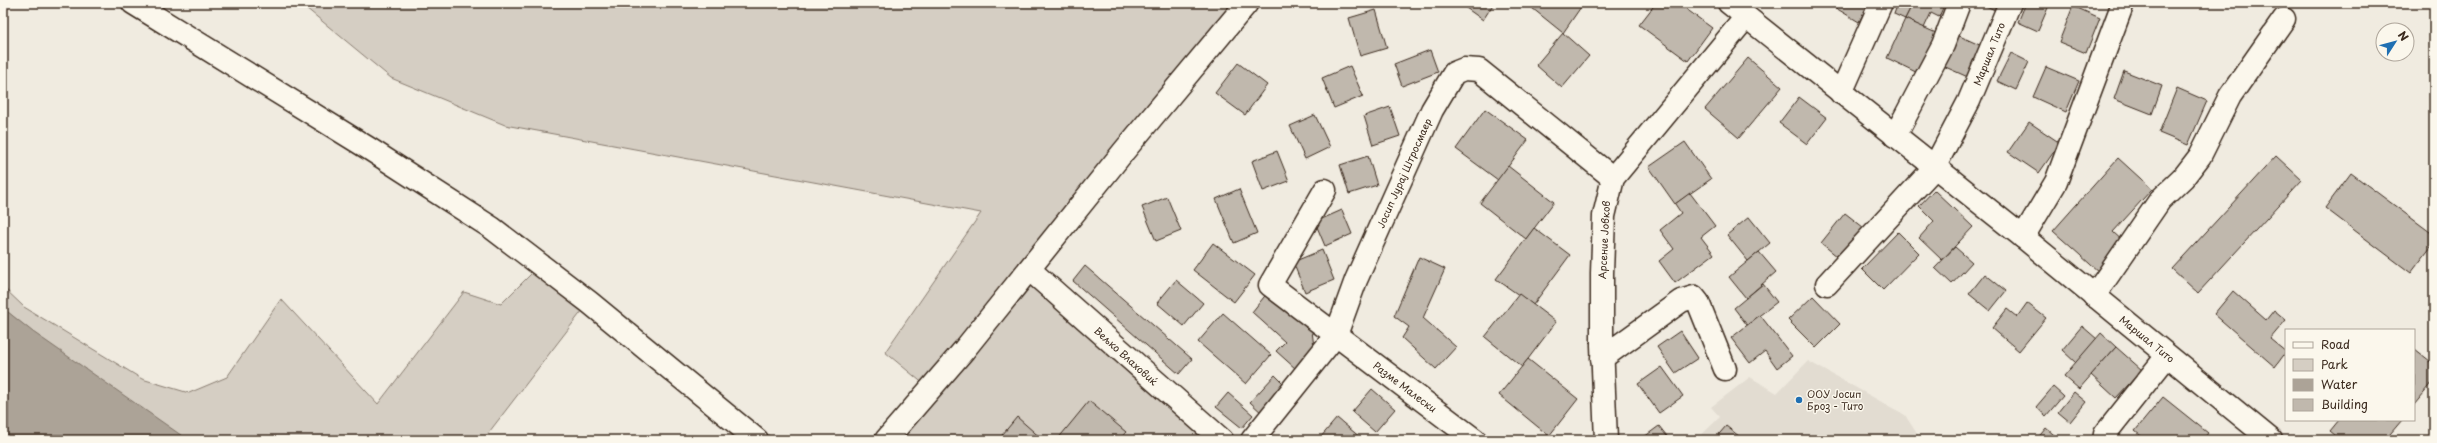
<svg xmlns="http://www.w3.org/2000/svg" width="2437" height="443" viewBox="0 0 2437 443" font-family="'Playpen Sans',sans-serif">
<style>
.built{fill:#e2dcd1}
.green{fill:#d5cec3;stroke:#887c70}
.water{fill:#aca397;stroke:#7f7367}
.building{fill:#c0b8ad;stroke:#3b2a1e}
.lines{fill:none;stroke-linecap:round;stroke-linejoin:round}
.minor-casing{stroke:#3b2a1e;stroke-width:25}
.major-casing{stroke:#3b2a1e;stroke-width:25}
.minor{stroke:#fbf7ec;stroke-width:22}
.major{stroke:#fbf7ec;stroke-width:22}
.poi-dot{fill:#1f6fb2;stroke:#fbf7ec;stroke-width:1.5}
.labels{text-anchor:middle;stroke-width:3;stroke-linejoin:round;paint-order:stroke}
.street-label{font-size:10px;fill:#3b2a1e;stroke:#fbf7ec}
.poi-label{font-size:10px;fill:#3b2a1e;stroke:#fbf7ec;text-anchor:start}
</style>
<rect width="100%" height="100%" fill="#f0ebe0"/>
<filter id="ink" filterUnits="userSpaceOnUse"><feTurbulence type="fractalNoise" baseFrequency=".025" numOctaves="2"/><feDisplacementMap in="SourceGraphic" scale="8" xChannelSelector="R" yChannelSelector="G"/><feConvolveMatrix kernelMatrix="1 2 1 2 8 2 1 2 1" color-interpolation-filters="sRGB"/></filter>
<g filter="url(#ink)">
<!-- built -->
<path class="built" d="M1808,361L1905,415L1921,440H1696L1720,417L1711,407L1750,377L1777,393Z"/>
<!-- green -->
<g class="green">
<path d="M300,3H1247L1030,270L1222,440H886L931,390L885,352L981,213L505,125L391,78Z"/>
<path d="M541,264L589,302L483,440H3L33,333L3,308V287L24,307L142,379L189,393L227,377L281,299L378,404L464,292L501,304Z"/>
</g>
<!-- water -->
<path class="water" d="M3,308L33,332L188,440H3Z"/>
<!-- building -->
<g class="building">
<path d="M1459,3H1494L1483,20Z"/>
<path d="M1536,3H1582L1583,4L1563,33L1532,8Z"/>
<path d="M1656,3H1678L1712,28L1688,61L1639,25Z"/>
<path d="M1837,3H1869L1859,22L1834,7Z"/>
<path d="M1898,3H1913L1905,19L1894,14Z"/>
<path d="M1913,3H1945L1939,17L1931,13L1924,28L1905,19Z"/>
<path d="M1979,3H2007L2002,13Z"/>
<path d="M2026,3H2050L2038,31L2018,22Z"/>
<path d="M2073,6L2100,18L2086,53L2059,42Z"/>
<path d="M1376,10L1387,48L1360,56L1349,18Z"/>
<path d="M1905,19L1936,33L1928,51L1924,76L1887,58Z"/>
<path d="M1563,33L1589,56L1562,88L1536,65Z"/>
<path d="M1955,34L1984,47L1970,78L1941,65Z"/>
<path d="M1430,50L1438,72L1402,86L1394,64Z"/>
<path d="M2011,53L2029,62L2016,90L1997,81Z"/>
<path d="M1748,58L1782,87L1739,138L1705,109Z"/>
<path d="M1238,63L1267,85L1245,115L1215,93Z"/>
<path d="M1350,66L1363,96L1334,108L1322,78Z"/>
<path d="M2046,67L2079,81L2066,112L2033,97Z"/>
<path d="M2124,71L2162,86L2152,114L2114,99Z"/>
<path d="M2177,88L2207,101L2188,145L2159,133Z"/>
<path d="M1799,97L1827,118L1807,144L1779,123Z"/>
<path d="M1390,107L1400,136L1373,145L1364,116Z"/>
<path d="M1485,109L1528,140L1498,180L1456,149Z"/>
<path d="M1315,115L1330,147L1305,159L1290,126Z"/>
<path d="M2029,122L2060,143L2039,173L2008,152Z"/>
<path d="M1685,142L1711,179L1675,204L1649,167Z"/>
<path d="M1277,151L1289,181L1263,191L1252,161Z"/>
<path d="M1368,156L1377,185L1349,194L1340,165Z"/>
<path d="M2276,156L2302,180L2198,293L2172,269Z"/>
<path d="M2118,158L2152,189L2113,232L2125,243L2099,272L2053,231Z"/>
<path d="M1508,166L1554,202L1526,239L1480,203Z"/>
<path d="M2351,173L2434,235V243L2411,273L2325,208Z"/>
<path d="M1239,189L1257,233L1234,243L1216,199Z"/>
<path d="M1934,190L1973,227L1942,260L1919,238L1934,221L1919,206Z"/>
<path d="M1690,193L1715,226L1701,237L1714,254L1675,283L1659,261L1674,249L1660,230L1681,213L1675,204Z"/>
<path d="M1167,197L1181,231L1156,241L1142,207Z"/>
<path d="M1342,210L1352,234L1325,246L1315,222Z"/>
<path d="M1845,213L1868,231L1844,262L1821,243Z"/>
<path d="M1749,217L1770,243L1748,261L1727,235Z"/>
<path d="M1534,228L1570,255L1533,305L1496,279Z"/>
<path d="M1898,232L1919,253L1883,290L1862,269Z"/>
<path d="M1213,243L1255,275L1234,302L1193,270Z"/>
<path d="M1955,247L1972,262L1952,284L1935,268Z"/>
<path d="M1322,250L1334,280L1305,292L1293,262Z"/>
<path d="M1759,252L1776,272L1746,298L1729,277Z"/>
<path d="M1419,257L1445,269L1423,318L1456,347L1436,369L1402,338L1409,327L1394,316Z"/>
<path d="M1085,266L1192,359L1179,374L1073,281Z"/>
<path d="M1985,274L2006,291L1990,311L1969,294Z"/>
<path d="M1176,280L1203,303L1184,326L1157,303Z"/>
<path d="M1763,284L1777,302L1747,325L1734,308Z"/>
<path d="M2233,291L2266,320L2274,310L2286,320L2270,339L2286,352L2275,367L2214,314Z"/>
<path d="M1268,292L1312,331L1314,347L1296,369L1276,351L1285,342L1252,312Z"/>
<path d="M1519,294L1556,322L1522,367L1485,337Z"/>
<path d="M1813,296L1840,324L1816,348L1788,320Z"/>
<path d="M2027,303L2046,318L2019,351L1992,328L2007,309L2017,317Z"/>
<path d="M1223,313L1271,355L1246,384L1198,342Z"/>
<path d="M1760,315L1792,356L1777,368L1765,351L1750,363L1731,338Z"/>
<path d="M2082,326L2097,339L2076,363L2062,350Z"/>
<path d="M1680,331L1698,358L1675,373L1657,347Z"/>
<path d="M2101,333L2116,347L2079,389L2064,376Z"/>
<path d="M2116,347L2142,370L2116,398L2091,375Z"/>
<path d="M2415,350L2434,365V381L2414,405Z"/>
<path d="M1528,359L1578,399L1549,436L1499,395Z"/>
<path d="M1662,367L1683,396L1659,413L1638,384Z"/>
<path d="M1275,375L1288,388L1264,415L1250,402Z"/>
<path d="M2053,387L2063,396L2046,416L2036,407Z"/>
<path d="M1372,389L1395,409L1375,432L1352,412Z"/>
<path d="M2074,392L2086,402L2070,422L2058,412Z"/>
<path d="M1228,393L1253,415L1242,428L1216,407Z"/>
<path d="M2163,397L2208,433L2203,440H2146L2135,431Z"/>
<path d="M1089,401L1126,432L1119,440H1057Z"/>
<path d="M1017,417L1043,440H998Z"/>
<path d="M1337,418L1361,438L1359,440H1323L1320,438Z"/>
<path d="M2339,420H2402L2385,440H2341L2330,431Z"/>
<path d="M1659,426L1670,440H1640Z"/>
<path d="M1726,426L1744,440H1714Z"/>
<path d="M2046,428L2060,440H2036Z"/>
</g>
<g class="lines">
<!-- minor casing -->
<g class="minor-casing">
<g id="minor">
<path d="M1729,3L2023,237L2271,440"/>
<path d="M1841,93L1881,3"/>
<path d="M1895,136L1943,45L1959,3"/>
<path d="M1325,190L1270,285L1475,440"/>
<path d="M2023,237L2056,182L2123,3"/>
<path d="M1030,270L1222,440"/>
<path d="M1827,284L1934,168L1969,101L2010,3"/>
<path d="M2094,296L2160,200L2183,178L2200,156L2230,96L2284,19"/>
<path d="M1602,358L1681,301L1694,297L1698,302L1725,369"/>
<path d="M886,440L964,350L1124,151L1247,3"/>
<path d="M1252,440L1336,335L1356,280L1432,110L1454,73L1464,69L1479,70L1613,178"/>
<path d="M1606,440L1602,345V273L1604,216L1613,178L1746,17"/>
<path d="M2104,440L2105,434L2167,356"/>
</g>
</g>
<!-- major casing -->
<g class="major-casing">
<path id="major" d="M133,3L368,148L492,228L589,302L757,440"/>
</g>
<!-- minor -->
<use href="#minor" class="minor"/>
<!-- major -->
<use href="#major" class="major"/>
</g>
</g>
<!-- markers -->
<circle class="poi-dot" cx="1799" cy="400" r="4"/>
<g class="labels">
<!-- street labels -->
<g class="street-label">
<text transform="translate(1989 54) rotate(-68)" y="4">Маршал Тито</text>
<text transform="translate(1404 173) rotate(-66)" y="4">Јосип Јурај Штросмаер</text>
<text transform="translate(1604 240) rotate(-87)" y="4">Арсение Јовков</text>
<text transform="translate(2147 339) rotate(39)" y="4">Маршал Тито</text>
<text transform="translate(1126 356) rotate(42)" y="4">Вељко Влаховиќ</text>
<text transform="translate(1405 387) rotate(37)" y="4">Разме Малески</text>
</g>
<!-- poi labels -->
<g class="poi-label">
<text x="1807" y="398">ООУ Јосип<tspan x="1807" dy="12">Броз - Тито</tspan></text>
</g>
</g>
<!-- margin -->
<rect width="2437" height="443" fill="none" stroke="#fbf7ec" stroke-width="16"/>
<rect x="8" y="8" width="2421" height="427" fill="none" stroke="#3b2a1e" stroke-width="1.5" filter="url(#ink)"/>
<!-- legend -->
<rect x="2285" y="329" width="130" height="92" fill="#fbf7ec" stroke="#aea59a"/>
<rect x="2293" y="342" width="20" height="6" fill="#fbf7ec" stroke="#aea59a"/>
<text x="2321" y="349" font-size="12" fill="#3b2a1e">Road</text>
<rect x="2293" y="359" width="20" height="12" fill="#d5cec3" stroke="#aea59a"/>
<text x="2321" y="369" font-size="12" fill="#3b2a1e">Park</text>
<rect x="2293" y="379" width="20" height="12" fill="#aca397" stroke="#aea59a"/>
<text x="2321" y="389" font-size="12" fill="#3b2a1e">Water</text>
<rect x="2293" y="399" width="20" height="12" fill="#c0b8ad" stroke="#aea59a"/>
<text x="2321" y="409" font-size="12" fill="#3b2a1e">Building</text>
<!-- north arrow -->
<g transform="translate(2395 42) rotate(54)"><circle r="19" fill="#fbf7ec" stroke="#aea59a"/>
<path d="M0-3L7 15L0 10L-7 15Z" fill="#1f6fb2"/>
<text y="-6" font-size="11" font-weight="bold" text-anchor="middle" fill="#3b2a1e">N</text>
</g>
</svg>
